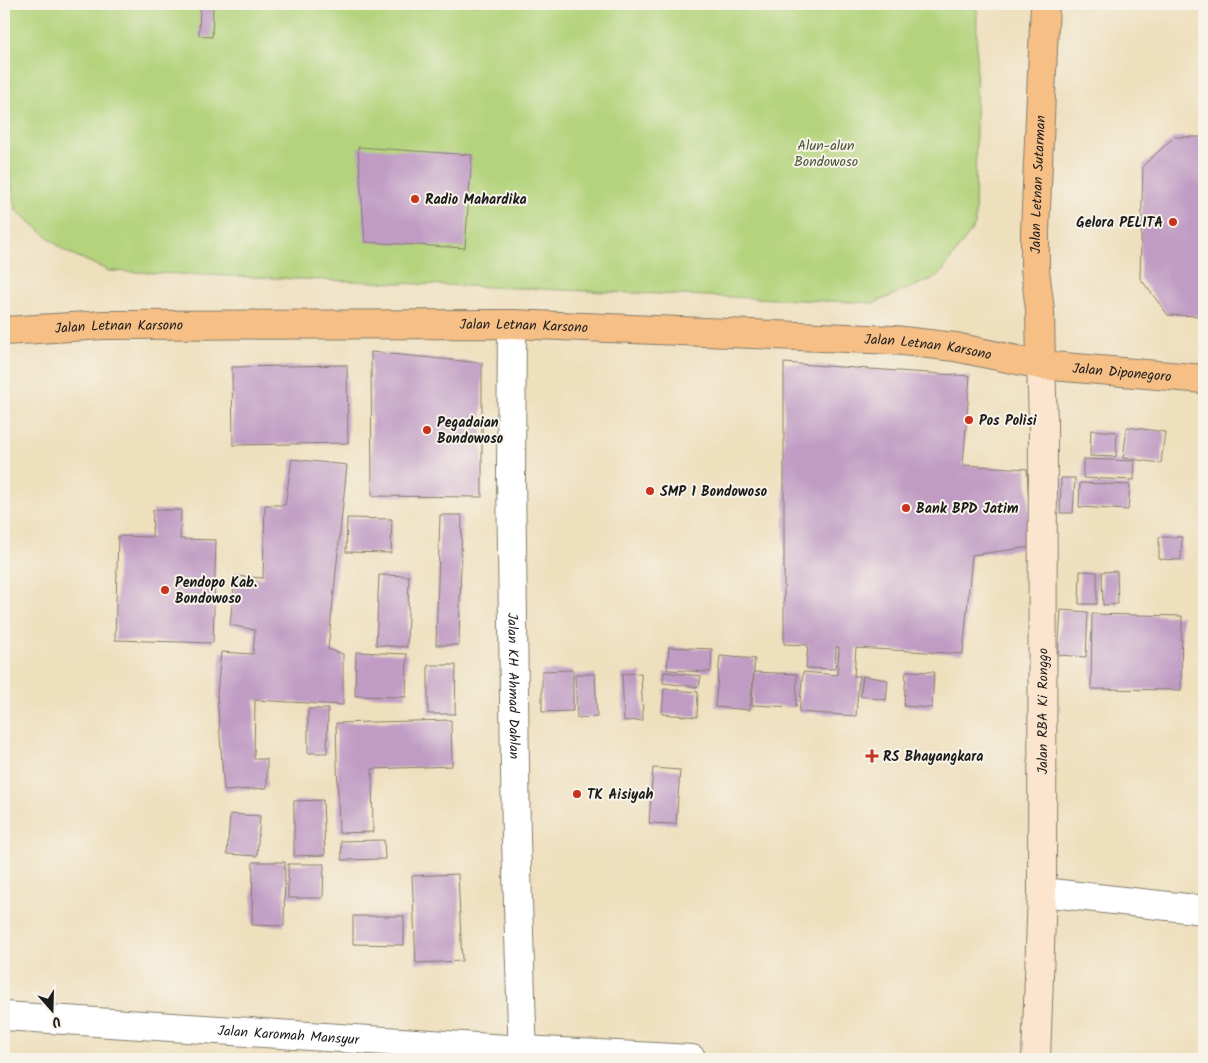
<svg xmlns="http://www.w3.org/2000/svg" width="1208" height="1063" viewBox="0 0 1208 1063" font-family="Kalam,sans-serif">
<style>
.green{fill:#b3d37b;stroke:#68784c}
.building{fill:#c09bc4}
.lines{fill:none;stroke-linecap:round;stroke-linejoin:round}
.minor-casing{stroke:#857e6c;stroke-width:30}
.secondary-casing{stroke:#857e6c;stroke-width:30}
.primary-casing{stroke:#857e6c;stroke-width:30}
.minor{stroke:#fff;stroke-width:28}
.secondary{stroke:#fbe5cf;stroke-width:28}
.primary{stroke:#f5bf86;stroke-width:28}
.poi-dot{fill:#c8321e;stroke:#f7f3e8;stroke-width:2}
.labels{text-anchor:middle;stroke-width:4;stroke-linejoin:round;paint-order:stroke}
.park-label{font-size:14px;fill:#495338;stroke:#f7f3e8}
.street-label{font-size:14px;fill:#1c1c1c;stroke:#f7f3e8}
.poi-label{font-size:14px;font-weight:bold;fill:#1c1c1c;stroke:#f7f3e8;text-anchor:start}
</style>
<rect width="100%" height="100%" fill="#f7f3e8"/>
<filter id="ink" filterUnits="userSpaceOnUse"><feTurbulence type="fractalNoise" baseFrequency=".02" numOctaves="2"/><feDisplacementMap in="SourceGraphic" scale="10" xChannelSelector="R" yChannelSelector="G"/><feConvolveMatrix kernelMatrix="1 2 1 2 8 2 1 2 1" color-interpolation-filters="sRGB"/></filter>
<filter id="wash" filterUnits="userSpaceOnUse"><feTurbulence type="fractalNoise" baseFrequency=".0096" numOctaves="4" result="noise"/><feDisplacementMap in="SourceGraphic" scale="20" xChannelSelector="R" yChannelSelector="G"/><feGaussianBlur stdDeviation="1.12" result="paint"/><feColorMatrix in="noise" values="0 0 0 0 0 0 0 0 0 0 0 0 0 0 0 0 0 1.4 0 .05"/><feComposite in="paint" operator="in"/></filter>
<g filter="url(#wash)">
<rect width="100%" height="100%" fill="#eedfbd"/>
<!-- green -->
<path class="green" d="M4,4H977L975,225L939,276L874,303L109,271L63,250L16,210L4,143Z"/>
<g id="blocks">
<!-- building -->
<g class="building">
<path d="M200,4H213L212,37L199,36Z"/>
<path d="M1174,137H1204V316L1168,315L1140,278L1143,166Z"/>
<path d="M358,147L472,155L465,248L365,242Z"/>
<path d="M371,352L482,363V497L372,496Z"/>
<path d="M784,363L970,376L963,465L1027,469L1031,547L972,555L963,654L856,648L854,676H859L856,716L799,712L803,672L837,675L839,647H836L835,669L806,668L808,645L784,644Z"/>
<path d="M347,365L348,443L233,445L232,367Z"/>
<path d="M1127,427L1165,432L1161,463L1123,458Z"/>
<path d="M1091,430L1117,432L1116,457L1090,456Z"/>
<path d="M292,459L347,465L328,649L343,654V705L255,700L254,759H267V788L224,791L217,694L221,652L253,654L255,630L230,625L235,576L263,578L265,505H285Z"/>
<path d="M1083,459L1135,461L1134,480L1083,478Z"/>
<path d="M1061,478H1075L1073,513H1060Z"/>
<path d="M1080,483L1130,485L1128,510L1079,507Z"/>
<path d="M153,510H181L180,539L216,540L213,643L115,640L118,536L152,537Z"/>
<path d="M440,515H462L459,645H436Z"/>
<path d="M347,518L392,519L391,553L346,552Z"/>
<path d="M1159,537H1182L1181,560L1159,559Z"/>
<path d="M1080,571L1097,572V604H1079Z"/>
<path d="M1117,571L1118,604L1103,605L1102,572Z"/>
<path d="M379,575L409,576L407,647L376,645Z"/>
<path d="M1061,610L1088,612L1086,657L1058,655Z"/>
<path d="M1092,614L1182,616L1181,690L1091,689Z"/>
<path d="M669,647L712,649L711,672L667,670Z"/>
<path d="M356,652L407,654L406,697L355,696Z"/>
<path d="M720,656L755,659L750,710L715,707Z"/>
<path d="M428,665H456L455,714H428Z"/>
<path d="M573,670V711L542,712V671Z"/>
<path d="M906,671L934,672L932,708L904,706Z"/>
<path d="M664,672L701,676L699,687L663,683Z"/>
<path d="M754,672L797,674L796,707L752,705Z"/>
<path d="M641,673L643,720L624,721L622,674Z"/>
<path d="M575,674H595L597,717L577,718Z"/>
<path d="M863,676L888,680L886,700L860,696Z"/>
<path d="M664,689L698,692L697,717L662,714Z"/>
<path d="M308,709H328L327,753H308Z"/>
<path d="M451,720L452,766L372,769L373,832L339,833L336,723Z"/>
<path d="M653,768L680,770L676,824L649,823Z"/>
<path d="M323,800L325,855L294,856V801Z"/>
<path d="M230,814L260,816L257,856L227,854Z"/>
<path d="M384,840L385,859L342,860L341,841Z"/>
<path d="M253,862H285L284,926L252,925Z"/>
<path d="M288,864H324L323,898H288Z"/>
<path d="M458,874L462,961L416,963L412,876Z"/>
<path d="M353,916H404V945L353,944Z"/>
</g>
</g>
</g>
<g filter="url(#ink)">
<use href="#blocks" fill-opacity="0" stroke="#857e6c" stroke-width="1"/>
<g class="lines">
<!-- minor casing -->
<g class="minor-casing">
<g id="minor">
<path id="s1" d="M512,324L511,476L516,840L523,1059"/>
<path d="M1042,892L1204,910"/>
<path id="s2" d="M4,1016L523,1050L692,1059"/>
</g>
</g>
<!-- secondary casing -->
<g class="secondary-casing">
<g id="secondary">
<path id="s3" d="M1036,1059L1042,892L1043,421L1041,365"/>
</g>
</g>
<!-- primary casing -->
<g class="primary-casing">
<g id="primary">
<path id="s4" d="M4,331L104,325L512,324L894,340L955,347L1041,365L1204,379"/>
<path id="s5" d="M1041,365L1040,310L1035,269V231L1045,4"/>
</g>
</g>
<!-- minor -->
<use href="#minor" class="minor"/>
<!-- secondary -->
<use href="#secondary" class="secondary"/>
<!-- primary -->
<use href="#primary" class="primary"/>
</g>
</g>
<!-- markers -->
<g class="poi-dot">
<circle cx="415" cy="199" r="5"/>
<circle cx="1173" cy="222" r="5"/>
<circle cx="969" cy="420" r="5"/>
<circle cx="427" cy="430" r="5"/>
<circle cx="650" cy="491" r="5"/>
<circle cx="906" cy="508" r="5"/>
<circle cx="165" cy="590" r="5"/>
<path d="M869.5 748.5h5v5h5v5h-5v5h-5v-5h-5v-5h5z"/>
<circle cx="577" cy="794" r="5"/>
</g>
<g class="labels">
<!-- park labels -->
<g class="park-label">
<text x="826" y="150">Alun-alun<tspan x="826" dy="16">Bondowoso</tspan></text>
</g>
<!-- street labels -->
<g class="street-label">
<text dy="5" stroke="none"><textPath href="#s5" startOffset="181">Jalan Letnan Sutarman</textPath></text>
<text dy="5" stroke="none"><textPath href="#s4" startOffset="520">Jalan Letnan Karsono</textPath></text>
<text dy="5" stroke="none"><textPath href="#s4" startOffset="115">Jalan Letnan Karsono</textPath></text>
<text dy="5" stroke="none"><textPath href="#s4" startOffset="925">Jalan Letnan Karsono</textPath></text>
<text dy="5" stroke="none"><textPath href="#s4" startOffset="1121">Jalan Diponegoro</textPath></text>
<text dy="5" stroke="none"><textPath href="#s1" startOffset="362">Jalan KH Ahmad Dahlan</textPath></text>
<text dy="5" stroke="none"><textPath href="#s3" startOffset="348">Jalan RBA Ki Ronggo</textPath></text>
<text dy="5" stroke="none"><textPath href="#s2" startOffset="285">Jalan Karomah Mansyur</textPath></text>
</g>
<!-- poi labels -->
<g class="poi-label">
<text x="425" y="204">Radio Mahardika</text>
<text x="1163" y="227" text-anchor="end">Gelora PELITA</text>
<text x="979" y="425">Pos Polisi</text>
<text x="437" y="427">Pegadaian<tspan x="437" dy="16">Bondowoso</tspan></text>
<text x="660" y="496">SMP 1 Bondowoso</text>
<text x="916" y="513">Bank BPD Jatim</text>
<text x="175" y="587">Pendopo Kab.<tspan x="175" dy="16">Bondowoso</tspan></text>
<text x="883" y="761">RS Bhayangkara</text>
<text x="587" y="799">TK Aisiyah</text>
</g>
</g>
<!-- margin -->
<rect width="1208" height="1063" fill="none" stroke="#f7f3e8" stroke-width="20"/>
<!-- north arrow -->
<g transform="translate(52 1010) rotate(160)" stroke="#f7f3e8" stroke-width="4" paint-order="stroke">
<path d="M0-4L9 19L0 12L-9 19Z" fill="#1c1c1c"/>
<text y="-8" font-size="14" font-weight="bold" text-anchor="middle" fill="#1c1c1c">U</text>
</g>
</svg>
